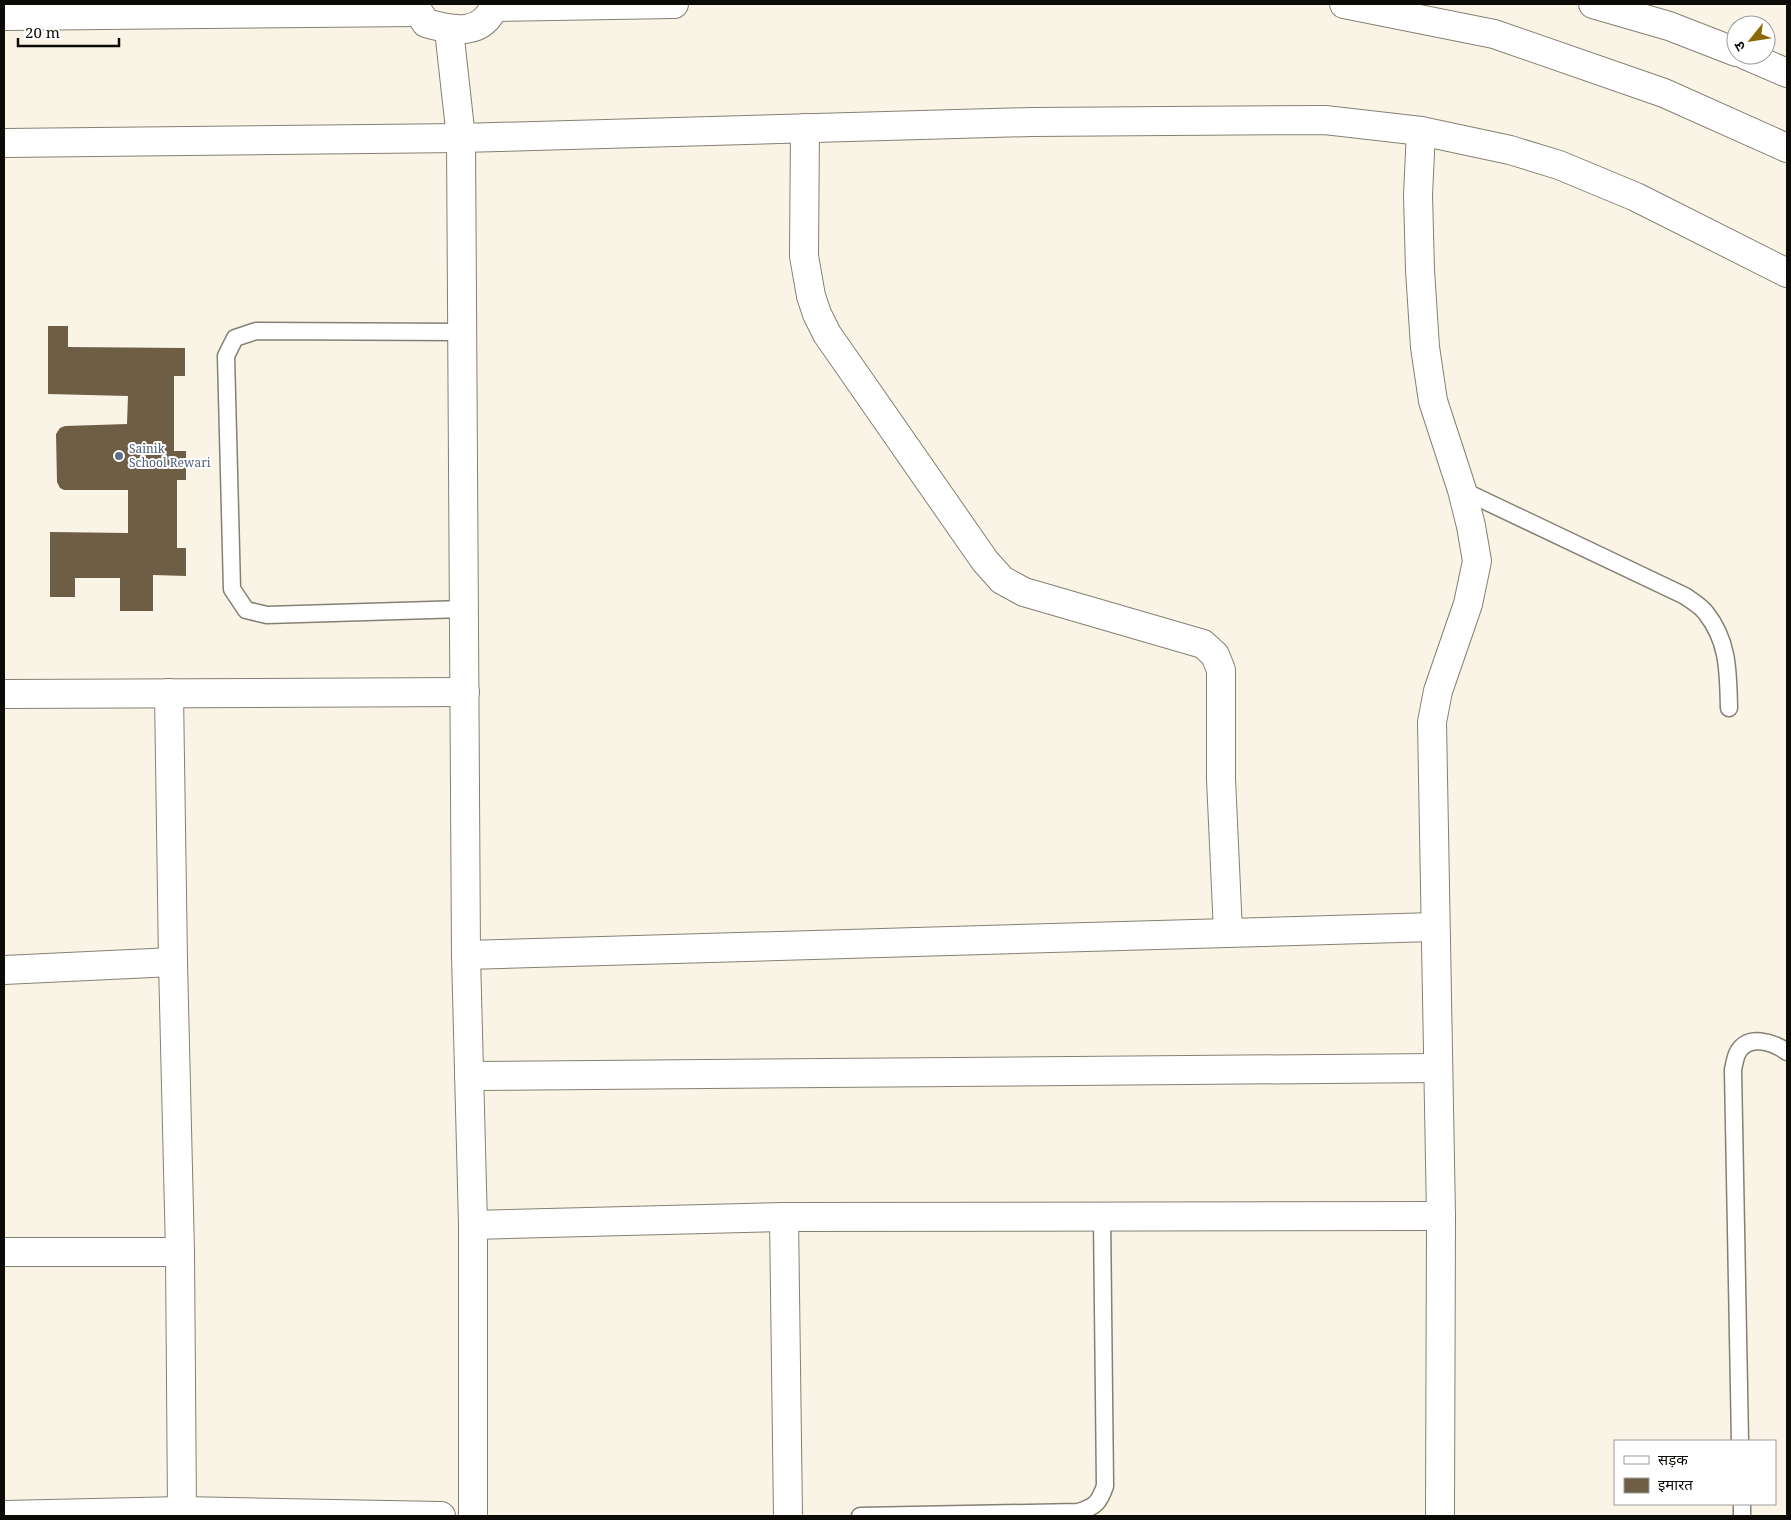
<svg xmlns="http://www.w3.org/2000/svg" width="1791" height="1520" viewBox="0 0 1791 1520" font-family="'Noto Serif','Noto Sans Devanagari',serif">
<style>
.building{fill:#6e5e46}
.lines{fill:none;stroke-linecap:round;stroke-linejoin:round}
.service-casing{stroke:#858073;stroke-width:19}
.minor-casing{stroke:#858073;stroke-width:30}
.secondary-casing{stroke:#858073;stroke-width:30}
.service{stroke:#fff;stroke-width:16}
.minor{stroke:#fff;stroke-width:28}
.secondary{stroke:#fff;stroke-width:28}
.service-dot{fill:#5c6f8a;stroke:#fff;stroke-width:2}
.labels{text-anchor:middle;stroke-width:4;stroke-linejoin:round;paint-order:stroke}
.service-label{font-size:12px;fill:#4e5e75;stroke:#fff;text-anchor:start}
</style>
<rect width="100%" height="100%" fill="#faf4e6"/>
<!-- building -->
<path class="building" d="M48,326H68V347L185,348V376H174V451H186V480H177V548H186V576L153,575V611H120V578H75V597H50V532L128,533V490H64L60,488L57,482L56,434L60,428L65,426L127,424L128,396L48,394Z"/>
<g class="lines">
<!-- service casing -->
<g class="service-casing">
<g id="service">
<path d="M462,332L256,331L235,338L226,356L232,589L246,610L267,615L464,609"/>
<path d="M1462,490L1685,596C1692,601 1701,606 1706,613C1729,642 1728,673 1729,708"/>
<path d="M1740,1441L1733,1070C1734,1065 1735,1059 1737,1054C1747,1033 1773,1042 1787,1052"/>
<path d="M1742,1504V1516"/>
<path d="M860,1516L1078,1512C1095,1507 1099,1503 1105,1486L1102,1217"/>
</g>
</g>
<!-- minor casing -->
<g class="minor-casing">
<g id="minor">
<path d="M449,30L461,138L466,955L473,1225V1516"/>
<path d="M805,128L804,256L811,296L817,314L827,334L985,561L1002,580L1024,592L1203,644L1215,655L1221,670V779L1228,932"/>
<path d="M1421,131L1418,195L1420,270L1425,347L1433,401L1462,490L1471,526L1477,561L1468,604L1438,691L1432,722L1441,1216L1440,1516"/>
<path d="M4,143L461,138L1031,122L1325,120L1421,131L1510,150L1559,165L1636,197L1787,273"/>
<path d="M169,693L173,962L180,1252L182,1511"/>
<path d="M4,694L465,692"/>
<path d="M466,955L1434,927"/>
<path d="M4,970L173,962"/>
<path d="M469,1076L1438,1068"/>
<path d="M784,1217L788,1516"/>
<path d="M473,1225L784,1217L1441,1216"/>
<path d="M4,1252H180"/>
<path d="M4,1515L182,1511L441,1516"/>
</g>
</g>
<!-- secondary casing -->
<g class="secondary-casing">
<g id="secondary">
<path d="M413,4L426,23C453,31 483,37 495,4"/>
<path d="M1344,4L1494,34L1664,93L1787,148"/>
<path d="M1593,4L1669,26L1736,52"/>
<path d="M494,7L674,4"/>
<path d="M4,16L418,12"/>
<path d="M1745,55L1787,73"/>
</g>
</g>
<!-- service -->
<use href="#service" class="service"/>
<!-- minor -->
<use href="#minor" class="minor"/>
<!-- secondary -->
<use href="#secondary" class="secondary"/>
</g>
<!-- markers -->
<circle class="service-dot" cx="119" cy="456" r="5"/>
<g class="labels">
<!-- service labels -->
<g class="service-label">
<text x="129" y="453">Sainik<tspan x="129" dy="14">School Rewari</tspan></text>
</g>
</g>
<!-- border -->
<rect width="1791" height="1520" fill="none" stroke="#0d0b07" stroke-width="10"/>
<!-- legend -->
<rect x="1614" y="1440" width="162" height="65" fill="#ffffff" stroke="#9e9d9c"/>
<rect x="1624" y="1456" width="25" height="8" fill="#ffffff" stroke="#9e9d9c"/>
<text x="1658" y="1465" font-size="15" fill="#0d0b07">सड़क</text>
<rect x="1624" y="1478" width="25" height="15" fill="#6e5e46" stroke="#9e9d9c"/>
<text x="1658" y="1490" font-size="15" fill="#0d0b07">इमारत</text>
<!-- north arrow -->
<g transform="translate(1751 40) rotate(240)"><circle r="24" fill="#ffffff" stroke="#9e9d9c"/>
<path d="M0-4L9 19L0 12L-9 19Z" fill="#8e660a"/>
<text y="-8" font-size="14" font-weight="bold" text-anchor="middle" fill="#0d0b07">उ</text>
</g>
<!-- scale -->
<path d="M18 38v8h101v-8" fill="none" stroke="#0d0b07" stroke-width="2.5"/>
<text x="25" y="38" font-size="15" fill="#0d0b07" stroke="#ffffff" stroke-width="4" paint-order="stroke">20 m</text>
</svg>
